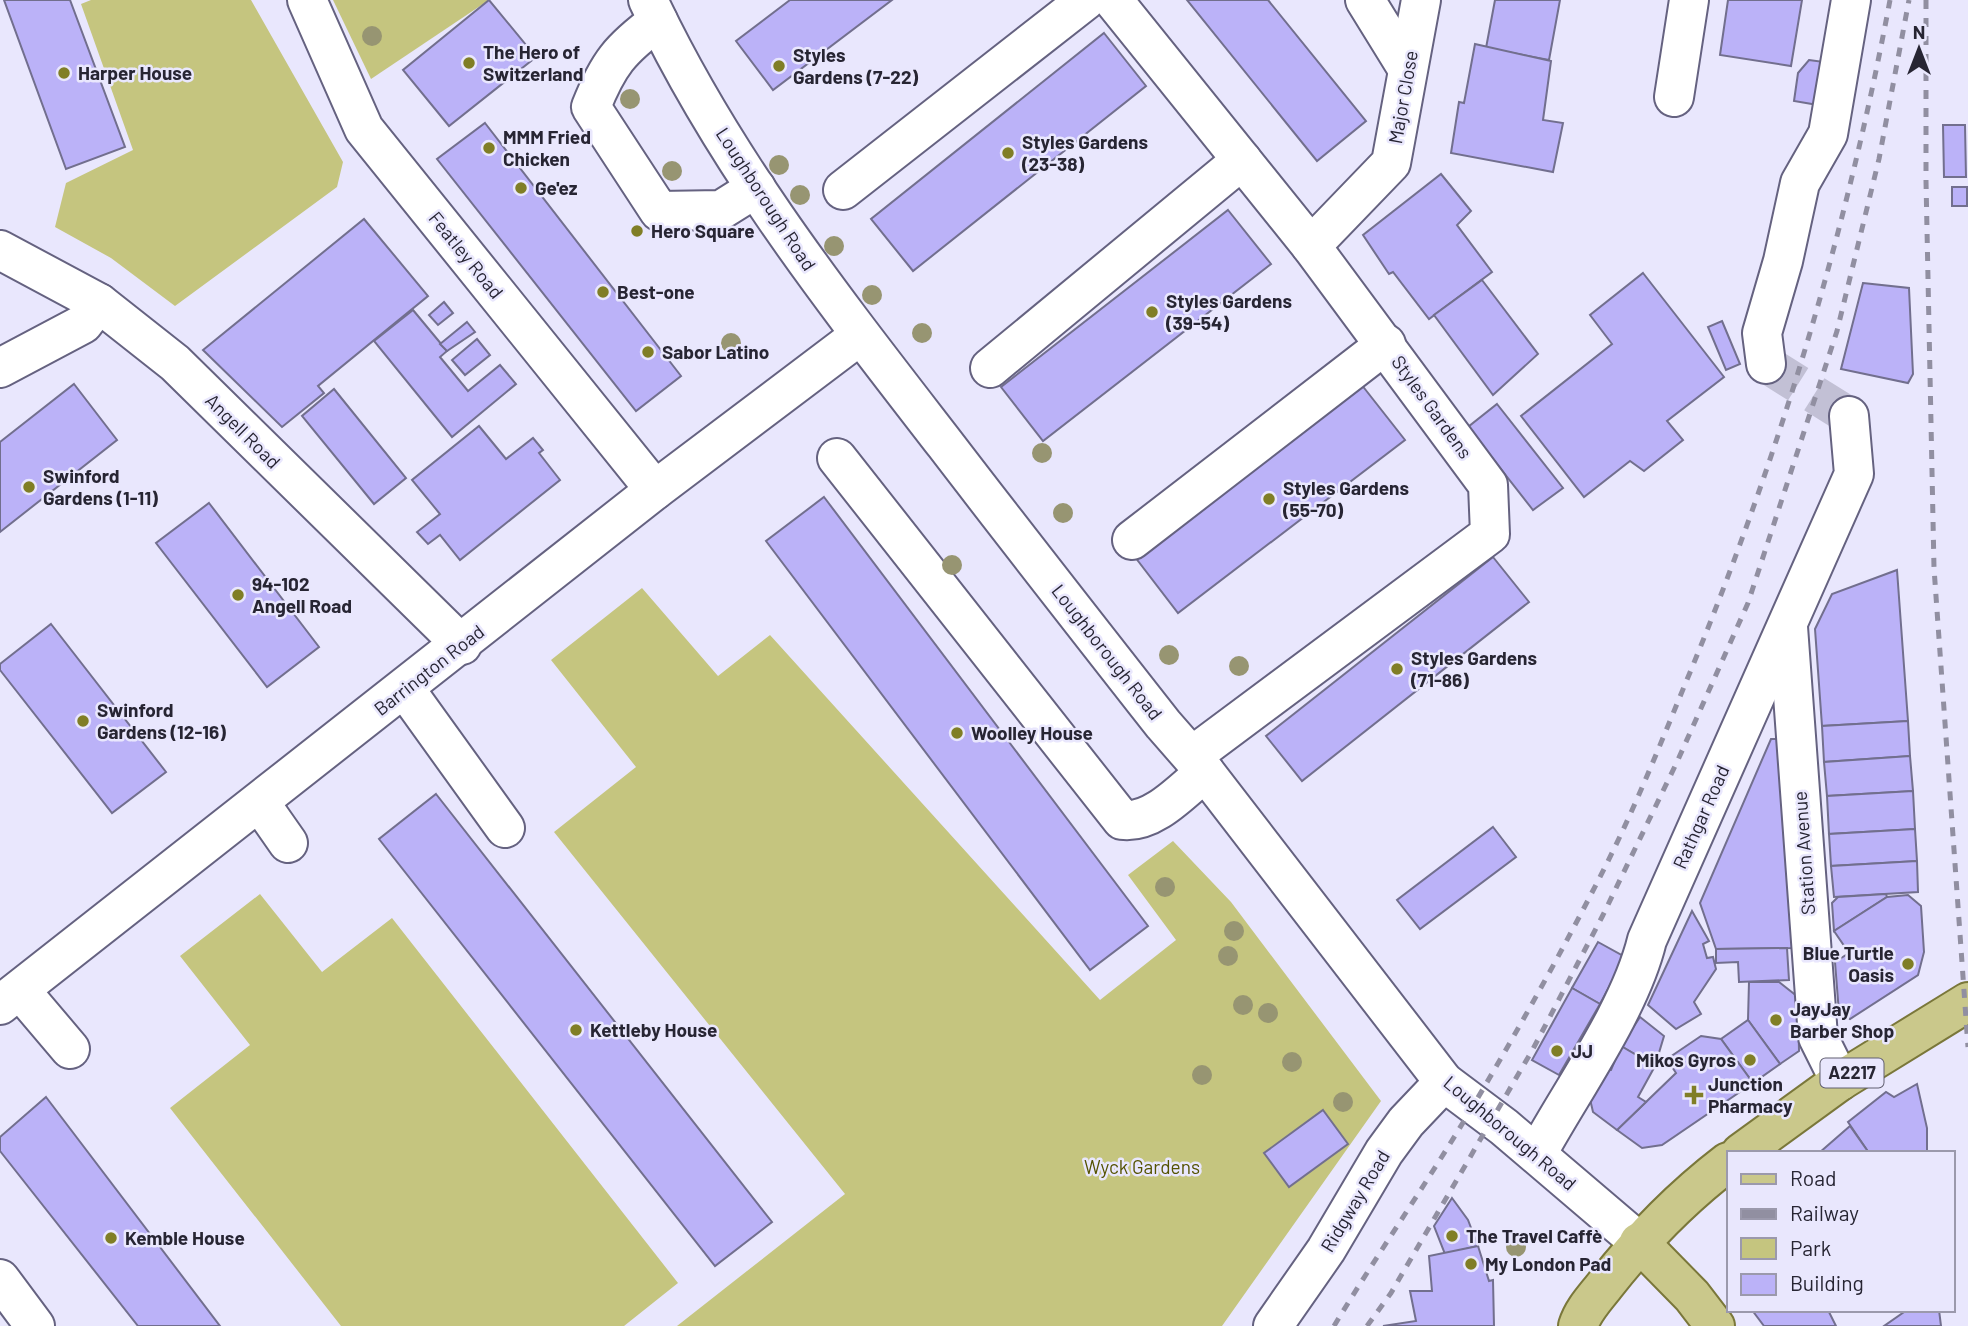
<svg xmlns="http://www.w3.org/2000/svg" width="1968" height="1326" viewBox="0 0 1968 1326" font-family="Barlow,sans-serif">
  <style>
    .green { fill: #c5c57f }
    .building { fill: #bbb2f8; stroke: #726f8e; stroke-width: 2 }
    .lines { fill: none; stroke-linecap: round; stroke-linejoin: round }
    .minor-tunnel { stroke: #c2c0d5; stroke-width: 38; stroke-dasharray: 38 19; stroke-linecap: butt }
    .minor-casing { stroke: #656280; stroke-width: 42 }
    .major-casing { stroke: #7a773a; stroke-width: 42 }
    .minor { stroke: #fff; stroke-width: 38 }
    .major { stroke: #cac88b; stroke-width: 38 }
    .rail { stroke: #918fa1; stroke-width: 5; stroke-dasharray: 9 9; stroke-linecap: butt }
    .tree { fill: #979572 }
    .poi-dot { fill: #807e26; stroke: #e9e7fd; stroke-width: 2.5 }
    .labels { text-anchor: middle; stroke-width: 5; stroke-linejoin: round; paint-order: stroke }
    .shield { fill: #e9e7fd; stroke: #615f70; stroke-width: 2 }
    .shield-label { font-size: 18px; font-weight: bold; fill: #272533 }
    .poi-label { font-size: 19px; font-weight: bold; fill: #272533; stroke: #e9e7fd; text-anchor: start }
    .street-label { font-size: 19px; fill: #272533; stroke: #e9e7fd }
    .park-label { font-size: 19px; fill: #545200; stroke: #e9e7fd }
  </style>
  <rect width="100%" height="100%" fill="#e9e7fd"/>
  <g class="green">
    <path d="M91,0H251L343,162L337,187L175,306L111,258L55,227L66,183L133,150L81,4Z"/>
    <path d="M333,0H489L371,79Z"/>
    <path d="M642,588L718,676L770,635L1100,1000L1176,940L1128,875L1173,841L1231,902L1381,1101L1222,1326H677L845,1194L554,832L636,767L551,660Z"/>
    <path d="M260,894L322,972L392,918L678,1283L624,1326H341L170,1108L250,1045L180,956Z"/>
  </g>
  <g class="building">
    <path d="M4,0H70L125,147L66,169Z"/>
    <path d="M489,0L536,57L449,126L403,70Z"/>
    <path d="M790,0H892L773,90L736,41Z"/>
    <path d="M1187,0H1268L1366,121L1317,161Z"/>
    <path d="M1495,0H1560L1549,60L1486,48Z"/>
    <path d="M1728,0H1802L1791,66L1720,55Z"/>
    <path d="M1104,33L1146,86L913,271L871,219Z"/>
    <path d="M1475,44L1551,61L1543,120L1563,123L1553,172L1451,153L1459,102L1464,103Z"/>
    <path d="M1809,60L1824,62L1818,105L1794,101L1798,73Z"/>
    <path d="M485,123L681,376L636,411L437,159Z"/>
    <path d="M1943,125H1965L1966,177H1944Z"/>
    <path d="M1441,174L1471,211L1457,225L1492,272L1429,319L1393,272L1389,274L1363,235Z"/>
    <rect x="1952" y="187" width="15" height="19"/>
    <path d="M1228,210L1271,264L1043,441L1001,387Z"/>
    <path d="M364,219L428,296L318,386L324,393L282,427L203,350Z"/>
    <path d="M1643,273L1724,377L1667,421L1683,440L1644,471L1630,461L1584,497L1521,416L1612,344L1590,315Z"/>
    <path d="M1482,280L1538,354L1493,395L1434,315Z"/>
    <path d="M1863,283L1909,288L1913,374L1908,383L1841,369Z"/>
    <path d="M444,302L453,313L438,325L429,315Z"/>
    <path d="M413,310L447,351L440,357L468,391L500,365L516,384L452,437L374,341Z"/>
    <path d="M1722,321L1740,364L1726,370L1708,327Z"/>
    <path d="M467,322L475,332L447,351L440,344Z"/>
    <path d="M477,339L490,355L465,375L452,360Z"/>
    <path d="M74,384L117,440L0,532V442Z"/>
    <path d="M1361,384L1405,440L1178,613L1135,557Z"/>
    <path d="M334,389L406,478L374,504L302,416Z"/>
    <path d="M1497,404L1563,488L1533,510L1468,427Z"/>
    <path d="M479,426L506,459L533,438L543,450L539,453L560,480L460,560L440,535L428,544L417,532L440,514L412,480Z"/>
    <path d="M824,497L1148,926L1090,970L766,541Z"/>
    <path d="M209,503L319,647L267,687L156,543Z"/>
    <path d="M1493,557L1529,602L1302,781L1266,736Z"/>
    <path d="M1897,570L1908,721L1822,726L1815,629L1832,594Z"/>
    <path d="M51,624L166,772L112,813L0,670V664Z"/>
    <path d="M1908,721L1910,756L1824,762L1822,726Z"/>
    <path d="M1771,739H1777L1794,948L1716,949L1700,903Z"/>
    <path d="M1910,756L1913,791L1827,796L1824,762Z"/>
    <path d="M1913,791L1915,829L1829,834L1827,796Z"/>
    <path d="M436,794L772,1222L715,1266L379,839Z"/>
    <path d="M1493,827L1516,857L1420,929L1397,900Z"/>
    <path d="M1915,829L1917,861L1831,866L1829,834Z"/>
    <path d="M1917,861L1918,892L1834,897L1831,866Z"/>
    <path d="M1886,894L1887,897L1834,931L1832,903L1838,897Z"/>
    <path d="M1908,895L1921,906L1924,952L1918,975L1850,1019L1839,1013L1835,962L1849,953L1834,931L1887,897Z"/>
    <path d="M1692,911L1709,941L1703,944L1707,958L1713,957L1716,969L1694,1002L1701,1014L1676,1029L1648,1005Z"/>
    <path d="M1598,942L1625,957L1600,1004L1572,988Z"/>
    <path d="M1787,948L1789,980L1739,982L1738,962L1716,963V949Z"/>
    <path d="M1749,982H1779L1798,997L1799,1051L1780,1064L1748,1020Z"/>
    <path d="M1572,988L1600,1004L1559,1075L1532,1060Z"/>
    <path d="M1640,1017L1664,1036L1655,1066L1621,1046Z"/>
    <path d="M1748,1020L1780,1064L1753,1083L1721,1039Z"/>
    <path d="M1701,1036L1721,1039L1753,1083L1662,1145L1642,1148L1617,1130L1676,1073L1667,1059Z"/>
    <path d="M1621,1046L1655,1066L1638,1097L1646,1102L1617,1130L1593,1112L1590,1099L1607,1070H1611Z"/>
    <path d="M1917,1084L1927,1128V1153H1869L1848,1122L1886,1092L1894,1097Z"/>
    <path d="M46,1097L220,1326H138L0,1151V1137Z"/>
    <path d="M1323,1110L1348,1144L1289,1187L1264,1153Z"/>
    <path d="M1850,1126L1869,1153H1819Z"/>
    <path d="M1452,1198L1468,1220L1478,1246L1445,1254L1434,1226Z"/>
    <path d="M1478,1246L1489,1281L1493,1280L1494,1326H1383L1416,1321L1410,1291H1432L1429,1256Z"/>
    <path d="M1752,1310H1828L1836,1326H1764Z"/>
    <path d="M1907,1310H1939L1941,1326H1884Z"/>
  </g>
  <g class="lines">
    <path class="minor-tunnel" d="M1766,364L1849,416"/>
    <defs>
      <g id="minor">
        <path d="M307,0L364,129L655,490"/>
        <path d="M648,0C724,162 836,303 945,444C1017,538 1090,631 1163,724L1205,772L1444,1082L1504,1127L1639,1242"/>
        <path d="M1113,0L1311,246L1488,485L1490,534L1192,756"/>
        <path d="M1365,0L1407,68"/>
        <path d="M658,21C620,49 608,64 591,107L659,211L721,210L756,188"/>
        <path d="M1674,97L1689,0"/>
        <path d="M843,190L1086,0"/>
        <path d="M1311,246L1391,163L1421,0"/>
        <path d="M0,250L99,303L175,363L462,645"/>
        <path d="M1766,364L1762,333L1783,261L1800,183L1828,134L1851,0"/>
        <path d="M0,368L83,324L99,303"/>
        <path d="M990,368L1242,160"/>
        <path d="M837,458L1122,820C1153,824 1183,790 1205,772"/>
        <path d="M1132,540L1386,344"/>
        <path d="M1788,627L1818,1037L1840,1081"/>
        <path d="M405,689L505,828"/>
        <path d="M260,803L288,843"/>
        <path d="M20,990L70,1049"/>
        <path d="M0,1005L655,490L859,336"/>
        <path d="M1537,1154C1572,1090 1630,1010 1647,940L1854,474L1849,416"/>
        <path d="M0,1279L35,1326"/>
        <path d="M1273,1326L1326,1250L1384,1152L1406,1122L1444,1082"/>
      </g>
      <g id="major">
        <path d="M1741,1153L1840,1081L1968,1002"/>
        <path d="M1639,1242L1692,1296L1715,1326"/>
        <path d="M1578,1326C1583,1310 1595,1298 1605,1285C1641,1239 1681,1198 1728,1162"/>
      </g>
    </defs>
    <use href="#minor" class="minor-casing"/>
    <use href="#major" class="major-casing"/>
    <use href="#minor" class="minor"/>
    <use href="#major" class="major"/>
    <g class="rail">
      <path d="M1926,0V181L1934,568L1968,1047"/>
      <path d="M1334,1326C1378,1253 1427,1183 1470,1111C1517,1032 1563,950 1604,869C1635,808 1660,745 1686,682C1778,461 1846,235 1890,0"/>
      <path d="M1367,1326L1391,1293L1533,1049L1603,915L1677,762L1748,603L1837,331L1879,159L1909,0"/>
    </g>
  </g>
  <g class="tree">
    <circle cx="372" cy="36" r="10"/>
    <circle cx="630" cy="99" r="10"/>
    <circle cx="779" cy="165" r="10"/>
    <circle cx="672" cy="171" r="10"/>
    <circle cx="800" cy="195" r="10"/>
    <circle cx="834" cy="246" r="10"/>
    <circle cx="872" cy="295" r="10"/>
    <circle cx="922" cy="333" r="10"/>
    <circle cx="731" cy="343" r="10"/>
    <circle cx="1042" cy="453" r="10"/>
    <circle cx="1063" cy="513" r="10"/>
    <circle cx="952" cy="565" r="10"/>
    <circle cx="1169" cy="655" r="10"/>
    <circle cx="1239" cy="666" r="10"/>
    <circle cx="1165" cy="887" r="10"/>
    <circle cx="1234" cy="931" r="10"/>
    <circle cx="1228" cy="956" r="10"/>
    <circle cx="1243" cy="1005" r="10"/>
    <circle cx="1268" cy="1013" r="10"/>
    <circle cx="1292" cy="1062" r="10"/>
    <circle cx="1202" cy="1075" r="10"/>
    <circle cx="1343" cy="1102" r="10"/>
    <circle cx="1516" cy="1247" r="10"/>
  </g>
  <g class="poi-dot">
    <circle cx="469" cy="63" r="7"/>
    <circle cx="779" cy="66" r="7"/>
    <circle cx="64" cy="73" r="7"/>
    <circle cx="489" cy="148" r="7"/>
    <circle cx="1008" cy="153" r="7"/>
    <circle cx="521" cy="188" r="7"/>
    <circle cx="637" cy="231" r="7"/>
    <circle cx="603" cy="292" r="7"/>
    <circle cx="1152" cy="312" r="7"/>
    <circle cx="648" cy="352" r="7"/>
    <circle cx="29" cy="487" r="7"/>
    <circle cx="1269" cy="499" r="7"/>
    <circle cx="238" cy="595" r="7"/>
    <circle cx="1397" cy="669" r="7"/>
    <circle cx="83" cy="721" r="7"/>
    <circle cx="957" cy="733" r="7"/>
    <circle cx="1908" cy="964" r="7"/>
    <circle cx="1776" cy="1020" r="7"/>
    <circle cx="576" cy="1030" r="7"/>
    <circle cx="1557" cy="1051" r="7"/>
    <circle cx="1750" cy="1060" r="7"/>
    <path d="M1690.5 1084.5h7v7h7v7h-7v7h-7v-7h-7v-7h7z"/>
    <circle cx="1452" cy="1236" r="7"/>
    <circle cx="111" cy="1238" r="7"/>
    <circle cx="1471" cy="1264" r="7"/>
  </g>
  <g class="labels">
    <rect class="shield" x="1820.5" y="1058.5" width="63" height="29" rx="5"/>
    <g class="shield-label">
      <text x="1852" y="1079">A2217</text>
    </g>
    <g class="poi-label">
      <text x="483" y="59">The Hero of<tspan x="483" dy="22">Switzerland</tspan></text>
      <text x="793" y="62">Styles<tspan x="793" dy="22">Gardens (7-22)</tspan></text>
      <text x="78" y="80">Harper House</text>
      <text x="503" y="144">MMM Fried<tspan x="503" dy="22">Chicken</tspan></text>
      <text x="1022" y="149">Styles Gardens<tspan x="1022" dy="22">(23-38)</tspan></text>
      <text x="535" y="195">Ge'ez</text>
      <text x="651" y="238">Hero Square</text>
      <text x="617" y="299">Best-one</text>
      <text x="1166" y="308">Styles Gardens<tspan x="1166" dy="22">(39-54)</tspan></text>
      <text x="662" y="359">Sabor Latino</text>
      <text x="43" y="483">Swinford<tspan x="43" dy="22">Gardens (1-11)</tspan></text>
      <text x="1283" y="495">Styles Gardens<tspan x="1283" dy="22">(55-70)</tspan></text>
      <text x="252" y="591">94-102<tspan x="252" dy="22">Angell Road</tspan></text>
      <text x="1411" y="665">Styles Gardens<tspan x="1411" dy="22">(71-86)</tspan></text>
      <text x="97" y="717">Swinford<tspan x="97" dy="22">Gardens (12-16)</tspan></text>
      <text x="971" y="740">Woolley House</text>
      <text x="1894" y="960" text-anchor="end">Blue Turtle<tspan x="1894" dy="22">Oasis</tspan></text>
      <text x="1790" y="1016">JayJay<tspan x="1790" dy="22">Barber Shop</tspan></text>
      <text x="590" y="1037">Kettleby House</text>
      <text x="1571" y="1058">JJ</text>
      <text x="1736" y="1067" text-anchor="end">Mikos Gyros</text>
      <text x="1708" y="1091">Junction<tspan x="1708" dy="22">Pharmacy</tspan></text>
      <text x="1466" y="1243">The Travel Caffè</text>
      <text x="125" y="1245">Kemble House</text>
      <text x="1485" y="1271">My London Pad</text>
    </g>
    <g class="street-label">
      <text transform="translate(1403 97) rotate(-80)" y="7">Major Close</text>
      <text transform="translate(766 199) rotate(57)" y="7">Loughborough Road</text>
      <text transform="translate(466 255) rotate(51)" y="7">Featley Road</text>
      <text transform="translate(1432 407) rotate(54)" y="7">Styles Gardens</text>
      <text transform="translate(243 431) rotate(45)" y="7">Angell Road</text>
      <text transform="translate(1107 652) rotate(52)" y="7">Loughborough Road</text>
      <text transform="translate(429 670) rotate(-38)" y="7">Barrington Road</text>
      <text transform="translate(1701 817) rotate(-66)" y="7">Rathgar Road</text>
      <text transform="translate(1804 853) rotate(-94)" y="7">Station Avenue</text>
      <text transform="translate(1510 1133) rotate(40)" y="7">Loughborough Road</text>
      <text transform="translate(1355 1201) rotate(-59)" y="7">Ridgway Road</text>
    </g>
    <g class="park-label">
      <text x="1142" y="1174">Wyck Gardens</text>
    </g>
  </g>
  <rect x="1727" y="1151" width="228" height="161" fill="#e9e7fd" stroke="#9b99ac" stroke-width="2"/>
  <rect x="1741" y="1174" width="35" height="10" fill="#cac88b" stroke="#9b99ac" stroke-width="2"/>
  <text x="1790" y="1186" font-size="21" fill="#272533">Road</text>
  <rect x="1741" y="1209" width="35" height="10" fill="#918fa1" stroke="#9b99ac" stroke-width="2"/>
  <text x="1790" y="1221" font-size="21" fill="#272533">Railway</text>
  <rect x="1741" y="1238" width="35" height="21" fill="#c5c57f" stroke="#9b99ac" stroke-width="2"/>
  <text x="1790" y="1256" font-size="21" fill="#272533">Park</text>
  <rect x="1741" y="1274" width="35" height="21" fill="#bbb2f8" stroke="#9b99ac" stroke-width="2"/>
  <text x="1790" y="1291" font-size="21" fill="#272533">Building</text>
  <g transform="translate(1919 49)" stroke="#e9e7fd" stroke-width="5" paint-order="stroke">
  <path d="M0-5L12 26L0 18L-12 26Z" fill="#272533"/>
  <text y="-10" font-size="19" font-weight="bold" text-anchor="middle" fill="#272533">N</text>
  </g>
</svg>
